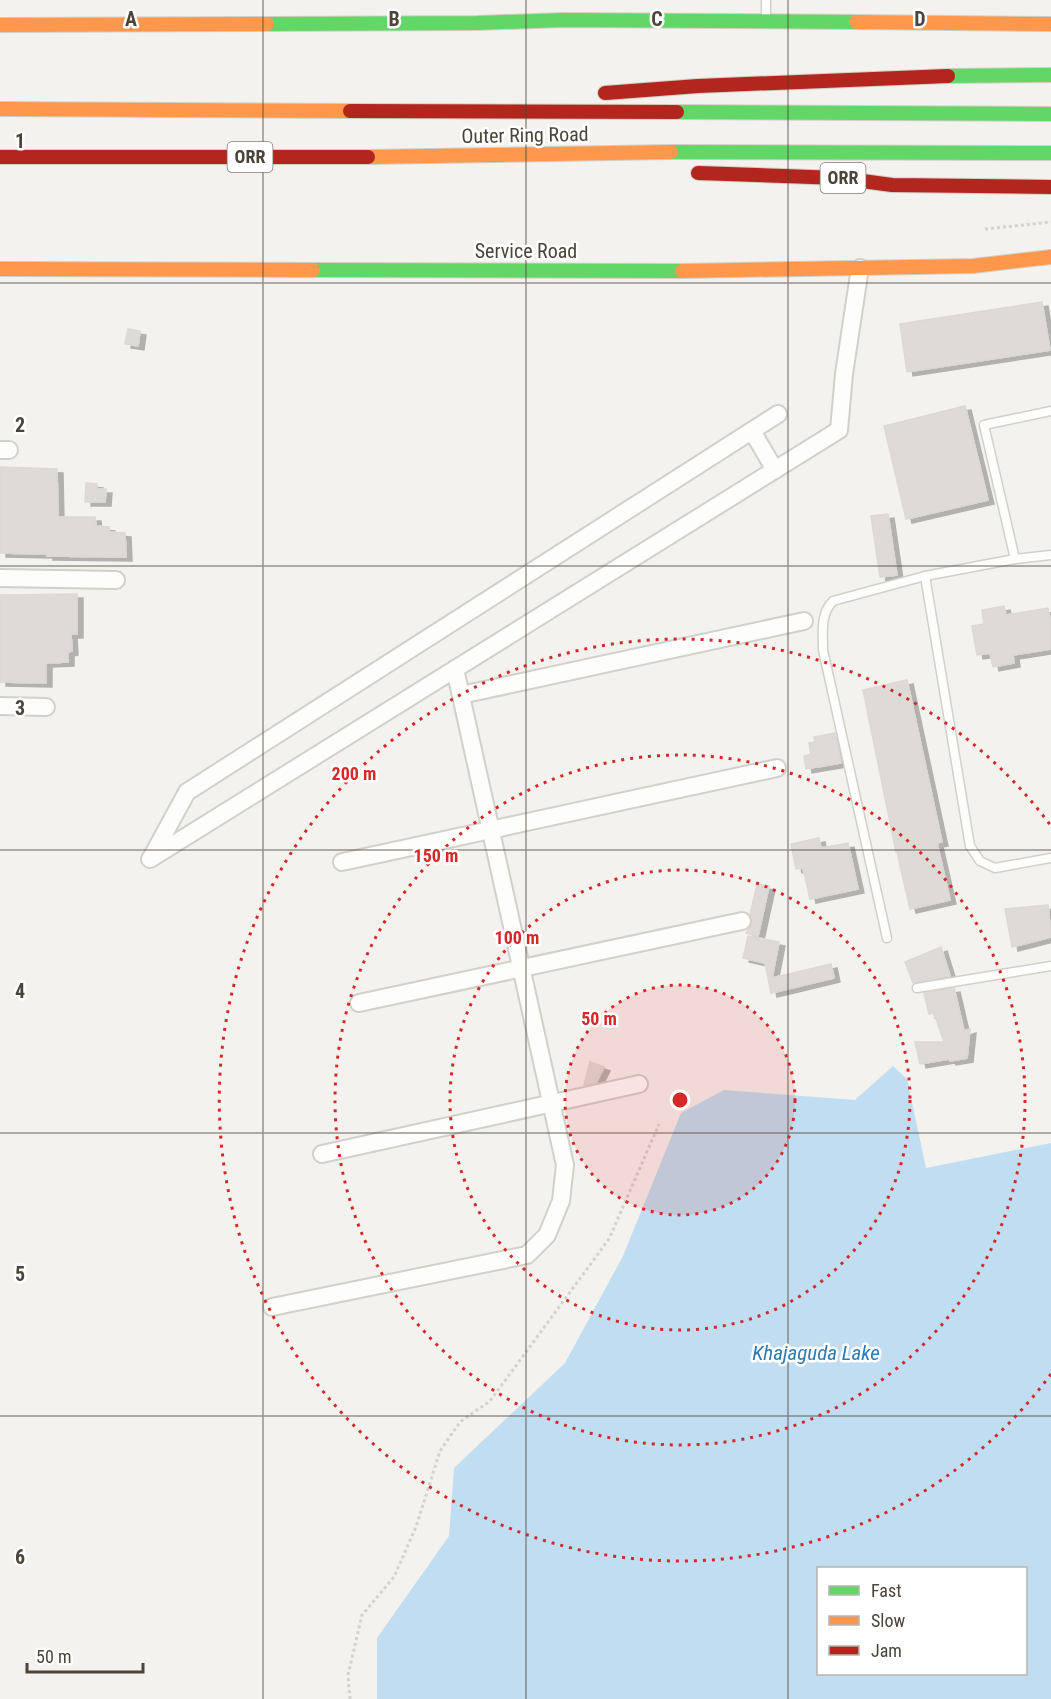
<svg xmlns="http://www.w3.org/2000/svg" width="1051" height="1699" viewBox="0 0 1051 1699" font-family="'Roboto Condensed',sans-serif">
  <style>
    .water { fill: #c0ddf1; fill-rule: evenodd }
    .building { fill: #dedbd6; stroke: #dcd9d4; stroke-width: 1.5; filter: url(#shadow) }
    .lines { fill: none; stroke-linecap: round; stroke-linejoin: round }
    .lane-casing { stroke: #d2d0cb; stroke-width: 11 }
    .street-casing { stroke: #d2d0cb; stroke-width: 20 }
    .fast-casing { stroke: #d3cfc5; stroke-width: 16 }
    .slow-casing { stroke: #d3cfc5; stroke-width: 16 }
    .jam-casing { stroke: #d3cfc5; stroke-width: 16 }
    .path { stroke: #d3d2cc; stroke-width: 3; stroke-dasharray: 3 3; stroke-linecap: butt }
    .lane { stroke: #fdfdfc; stroke-width: 8 }
    .street { stroke: #fdfdfc; stroke-width: 16 }
    .fast { stroke: #63d668; stroke-width: 14 }
    .slow { stroke: #ff974d; stroke-width: 14 }
    .jam { stroke: #b3261e; stroke-width: 14 }
    .grid { fill: none; stroke: #4b4439; stroke-width: 1.5; stroke-opacity: 0.55 }
    .ring { fill: none; stroke: #d62828; stroke-width: 3; stroke-dasharray: 3 6 }
    .labels { text-anchor: middle; stroke-width: 5; stroke-linejoin: round; paint-order: stroke }
    .shield { fill: #fff; stroke: #817c74; stroke-width: 1.5 }
    .shield-label { font-size: 18px; font-weight: bold; fill: #4b4439 }
    .street-label { font-size: 20px; fill: #4b4439; stroke: #fff }
    .water-label { font-size: 21px; font-style: italic; fill: #2e7ab2; stroke: #fff }
    .grid-label { font-size: 20px; text-anchor: middle; font-weight: bold; fill: #4b4439; stroke: #fff; stroke-width: 5; stroke-linejoin: round; paint-order: stroke }
    .centre { fill: #d62828; stroke: #fff; stroke-width: 3 }
    .ring-label { font-size: 18px; text-anchor: middle; font-weight: bold; fill: #d62828; stroke: #fff; stroke-width: 5; stroke-linejoin: round; paint-order: stroke }
  </style>
  <defs>
    <filter id="shadow"><feDropShadow dx="6" dy="4" stdDeviation="0" flood-color="#0004"/></filter>
  </defs>
  <rect width="100%" height="100%" fill="#f4f2ee"/>
  <path class="water" d="M893,1066L907,1079L926,1168L1051,1143V1699H377V1638L449,1536L454,1468L565,1363L623,1256L681,1113L724,1090L855,1100ZM818,1568H1026V1674H818Z"/>
  <g class="building">
    <path d="M1042,302L1050,350L907,372L900,324Z"/>
    <path d="M128,329L140,331L138,346L125,344Z"/>
    <path d="M965,406L988,500L906,519L884,426Z"/>
    <path d="M0,467L57,469L58,517H95L96,526L109,527V532L125,533L126,557L47,556V554L0,553Z"/>
    <path d="M86,483L97,484V489H106L105,502H85Z"/>
    <path d="M888,514L897,575L880,577L871,516Z"/>
    <path d="M77,594V634H71L72,651L68,652V662L46,663V683L0,682V595Z"/>
    <path d="M1004,606L1006,615L1048,608L1051,625V649L1013,655L1014,663L993,667L990,653L977,655L972,626L984,624L982,610Z"/>
    <path d="M907,680L942,842L937,843L950,900L910,909L897,852H896L863,690Z"/>
    <path d="M835,733L841,763L806,769L804,756L811,754L809,743L815,742L814,737Z"/>
    <path d="M819,838L821,848L848,843L858,889L810,899L803,868L796,869L791,844Z"/>
    <path d="M757,884L769,886L758,936L746,933L752,924L750,915Z"/>
    <path d="M1048,905L1051,937L1012,947L1005,909Z"/>
    <path d="M748,936L779,942L772,978L831,964L834,978L771,993L765,963L743,958Z"/>
    <path d="M941,947L950,976L913,983L905,962Z"/>
    <path d="M954,988L964,1031L970,1029L967,1058L950,1061L949,1059L920,1064L915,1042H944L934,1013L929,1014L924,993Z"/>
    <path d="M590,1062L604,1067L596,1083L584,1085Z"/>
  </g>
  <g class="lines">
    <defs>
      <g id="lane">
        <path d="M766,21V0"/>
        <path d="M1051,555L1015,559L925,576L970,846L980,861L995,868L1051,858"/>
        <path d="M1015,559L984,425L1051,411"/>
        <path d="M887,938L823,650C823,632 820,614 833,601L925,576"/>
        <path d="M917,988L1051,966"/>
      </g>
      <g id="street">
        <path d="M752,431L775,470"/>
        <path d="M0,450H9"/>
        <path d="M0,578L116,580"/>
        <path d="M461,695L804,621"/>
        <path d="M0,706L46,707"/>
        <path d="M151,858L187,792L778,414"/>
        <path d="M150,859L839,430L844,374L860,268"/>
        <path d="M342,862L777,768"/>
        <path d="M359,1003L742,921"/>
        <path d="M322,1154L639,1084"/>
        <path d="M272,1307L527,1255L547,1235L561,1201L565,1165L455,669"/>
      </g>
      <g id="fast">
        <path d="M267,24L477,23L564,20L856,22"/>
        <path d="M948,76L1051,75"/>
        <path d="M677,112L1051,114"/>
        <path d="M671,152L1051,153"/>
        <path d="M313,270L682,271"/>
      </g>
      <g id="slow">
        <path d="M856,22L1051,24"/>
        <path d="M0,25L267,24"/>
        <path d="M0,109L350,111"/>
        <path d="M368,157L671,152"/>
        <path d="M0,269L313,270"/>
        <path d="M682,271L973,266L1051,257"/>
      </g>
      <g id="jam">
        <path d="M605,93L698,86L948,76"/>
        <path d="M350,111L677,112"/>
        <path d="M0,157H368"/>
        <path d="M698,173L840,178L892,185L1051,187"/>
      </g>
    </defs>
    <use href="#lane" class="lane-casing"/>
    <use href="#street" class="street-casing"/>
    <use href="#fast" class="fast-casing"/>
    <use href="#slow" class="slow-casing"/>
    <use href="#jam" class="jam-casing"/>
    <g class="path">
      <path d="M985,229L1051,222"/>
      <path d="M350,1699L348,1675L362,1615L394,1577L416,1527L440,1451L460,1422L490,1401L609,1239L659,1124"/>
    </g>
    <use href="#lane" class="lane"/>
    <use href="#street" class="street"/>
    <use href="#fast" class="fast"/>
    <use href="#slow" class="slow"/>
    <use href="#jam" class="jam"/>
  </g>
  <path class="grid" d="M263,0V1699M526,0V1699M788,0V1699M0,283H1051M0,566H1051M0,850H1051M0,1133H1051M0,1416H1051"/>
  <circle cx="680" cy="1100" r="115" fill="#d62828" fill-opacity=".12"/>
  <g class="ring">
    <circle cx="680" cy="1100" r="115"/>
    <circle cx="680" cy="1100" r="230"/>
    <circle cx="680" cy="1100" r="345"/>
    <path d="M1051 1374A461 461 0 1 1 1051 826"/>
  </g>
  <g class="labels">
    <g class="shield">
      <rect x="227.5" y="142" width="45" height="30" rx="4.5"/>
      <rect x="820.5" y="163" width="45" height="30" rx="4.5"/>
    </g>
    <g class="shield-label">
      <text x="250" y="163">ORR</text>
      <text x="843" y="184">ORR</text>
    </g>
    <g class="street-label">
      <text transform="translate(525 135) rotate(-1)" y="7">Outer Ring Road</text>
      <text x="526" y="258">Service Road</text>
    </g>
    <g class="water-label">
      <text x="816" y="1360">Khajaguda Lake</text>
    </g>
  </g>
  <g class="grid-label">
    <text x="131" y="26">A</text>
    <text x="394" y="26">B</text>
    <text x="657" y="26">C</text>
    <text x="920" y="26">D</text>
    <text x="20" y="148">1</text>
    <text x="20" y="432">2</text>
    <text x="20" y="715">3</text>
    <text x="20" y="998">4</text>
    <text x="20" y="1281">5</text>
    <text x="20" y="1564">6</text>
  </g>
  <circle cx="680" cy="1100" r="9" class="centre"/>
  <g class="ring-label">
    <text x="354" y="780">200 m</text>
    <text x="436" y="862">150 m</text>
    <text x="517" y="944">100 m</text>
    <text x="599" y="1025">50 m</text>
  </g>
  <rect x="817" y="1567" width="210" height="108" fill="#ffffff" stroke="#b7b4b0" stroke-width="1.5"/>
  <rect x="829" y="1586" width="30" height="9" fill="#63d668" stroke="#b7b4b0" stroke-width="1.5"/>
  <text x="871" y="1597" font-size="18" fill="#4b4439">Fast</text>
  <rect x="829" y="1616" width="30" height="9" fill="#ff974d" stroke="#b7b4b0" stroke-width="1.5"/>
  <text x="871" y="1627" font-size="18" fill="#4b4439">Slow</text>
  <rect x="829" y="1646" width="30" height="9" fill="#b3261e" stroke="#b7b4b0" stroke-width="1.5"/>
  <text x="871" y="1657" font-size="18" fill="#4b4439">Jam</text>
  <path d="M27 1663v9h116v-9" fill="none" stroke="#4b4439" stroke-width="3"/>
  <text x="36" y="1663" font-size="18" fill="#4b4439" stroke="#ffffff" stroke-width="4.5" paint-order="stroke">50 m</text>
</svg>
